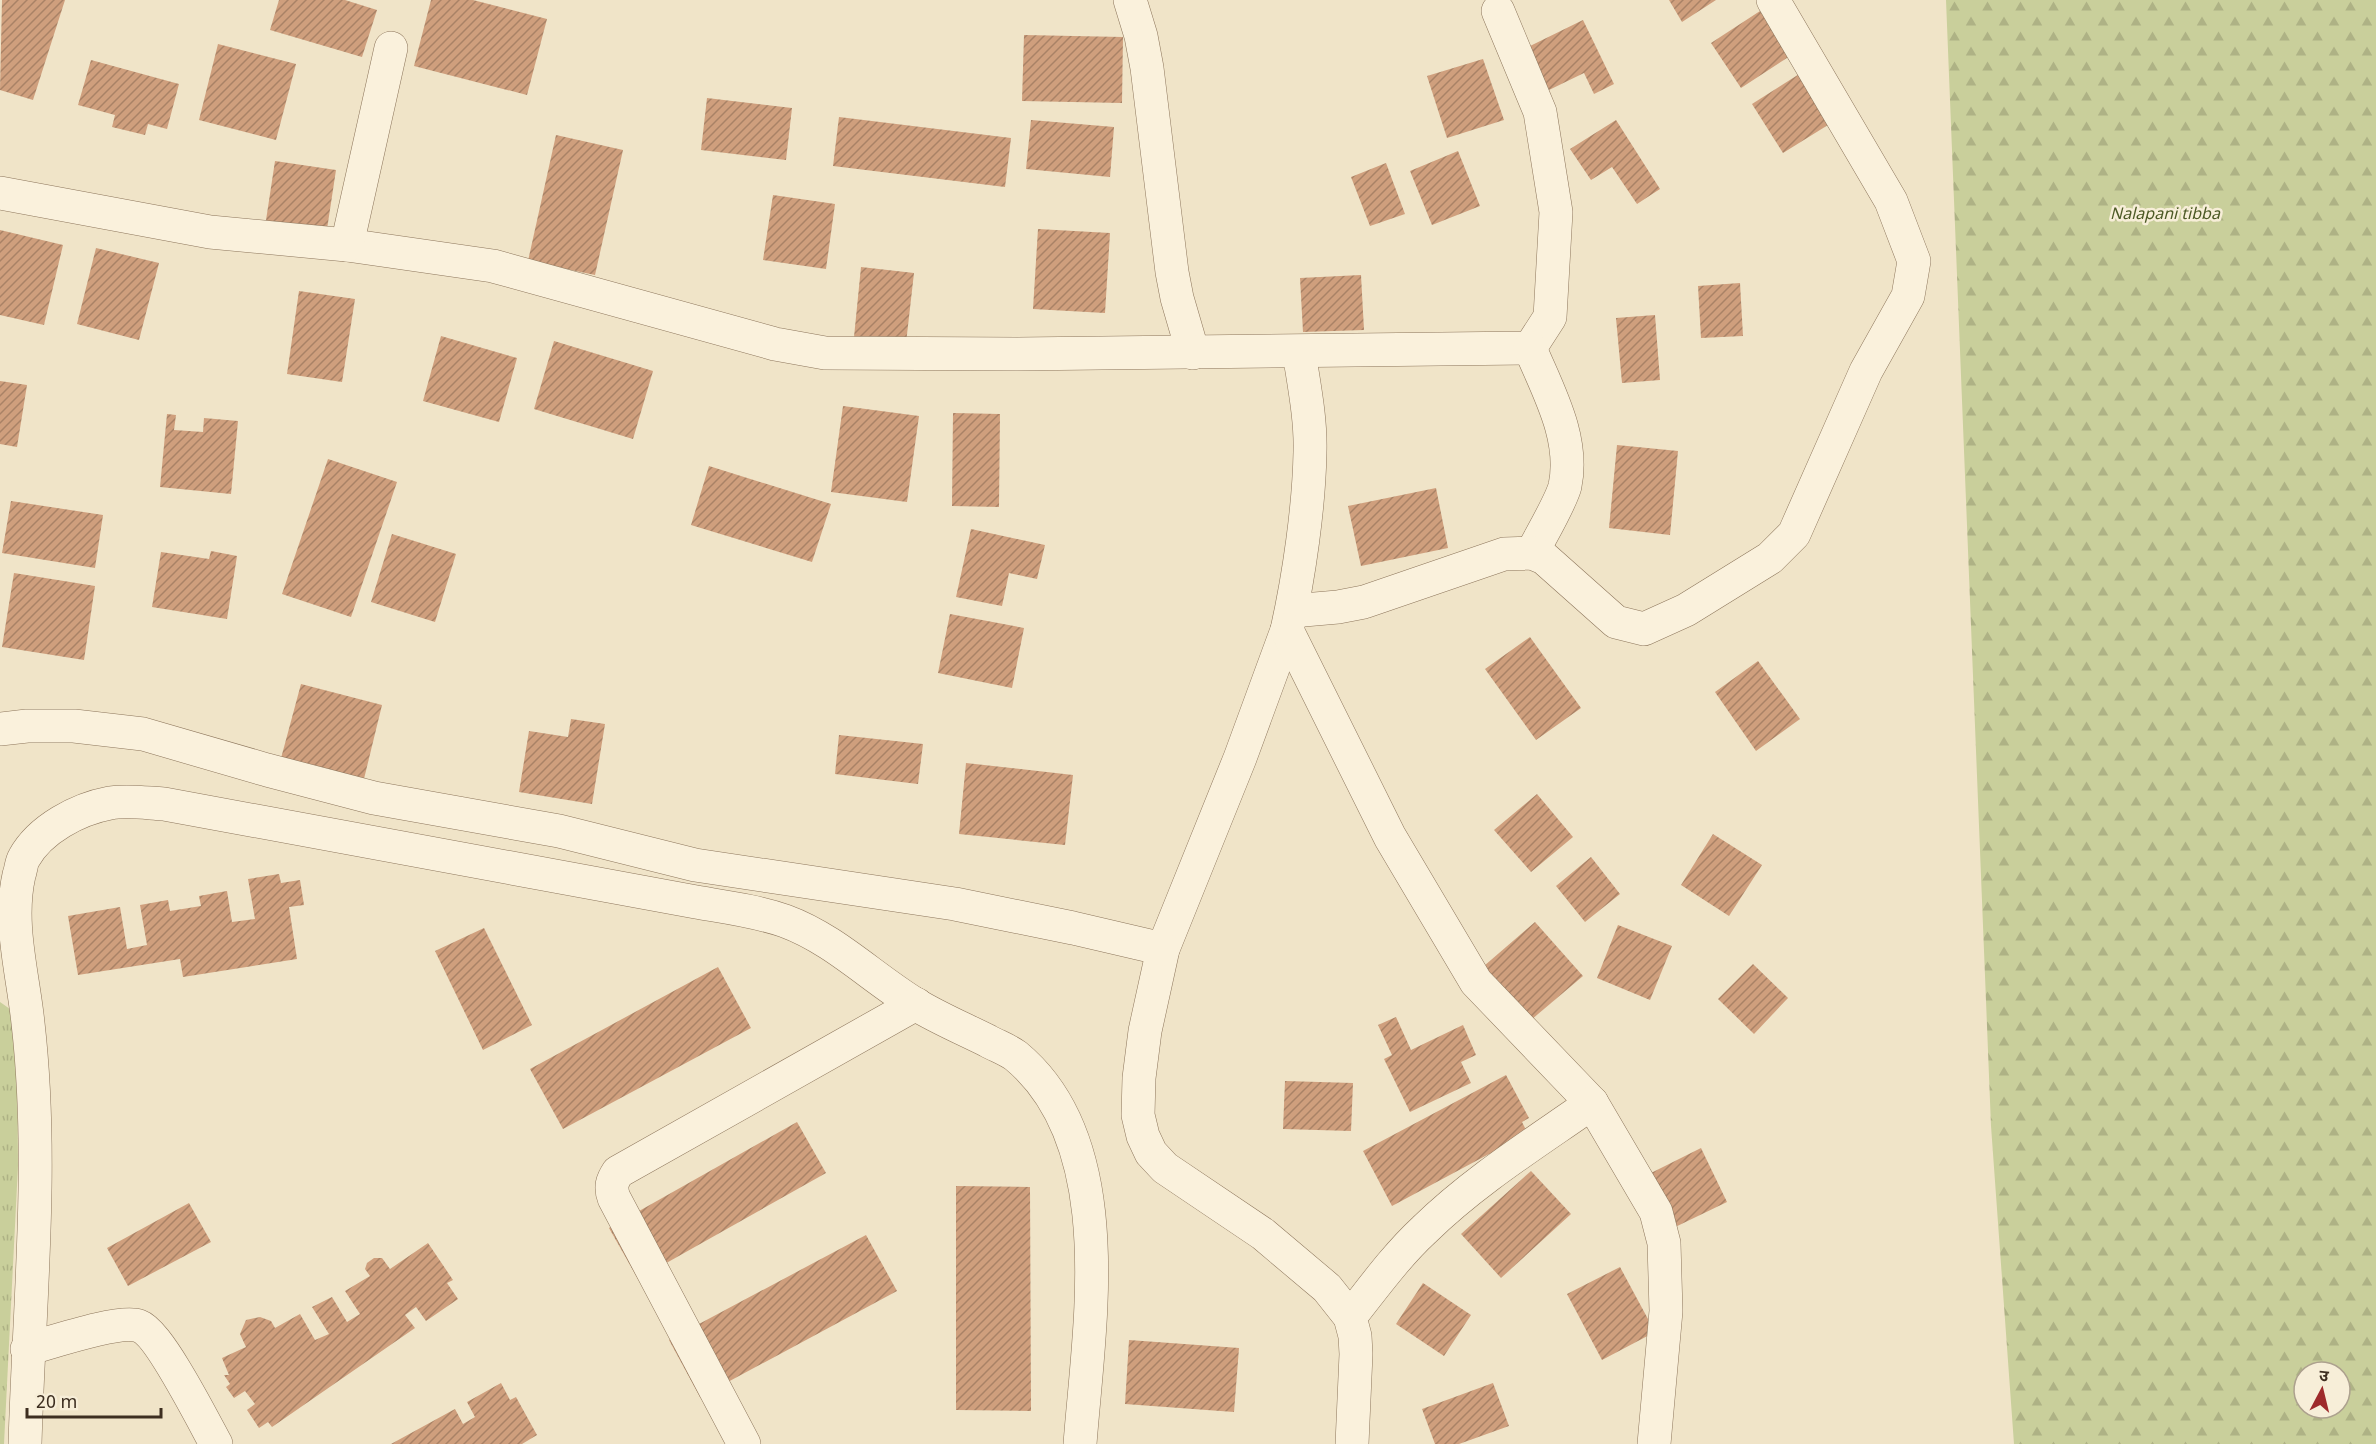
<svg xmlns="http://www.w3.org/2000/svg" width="2376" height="1444" viewBox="0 0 2376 1444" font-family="Georgia,'Noto Sans Devanagari',serif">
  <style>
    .forest { fill: url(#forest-firs); fill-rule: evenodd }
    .park { fill: url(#park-tufts) }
    .building { fill: url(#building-hatch) }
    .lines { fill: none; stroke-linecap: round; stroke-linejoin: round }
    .minor-casing { stroke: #8d765c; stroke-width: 34 }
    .minor { stroke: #faf1dc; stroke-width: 33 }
    .labels { text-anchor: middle; stroke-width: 5; stroke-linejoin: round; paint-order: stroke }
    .park-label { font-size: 16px; font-style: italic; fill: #4d5a26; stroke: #f7eed8 }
  </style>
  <defs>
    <pattern id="forest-firs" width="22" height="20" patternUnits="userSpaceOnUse" patternTransform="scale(1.5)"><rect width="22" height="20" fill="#c9cf9b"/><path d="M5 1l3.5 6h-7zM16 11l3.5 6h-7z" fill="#aeb285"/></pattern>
    <pattern id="park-tufts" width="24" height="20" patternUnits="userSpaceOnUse" patternTransform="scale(1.5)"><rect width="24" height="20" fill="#c9cf9b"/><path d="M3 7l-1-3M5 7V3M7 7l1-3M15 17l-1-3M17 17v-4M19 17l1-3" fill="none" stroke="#aeb285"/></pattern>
    <pattern id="building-hatch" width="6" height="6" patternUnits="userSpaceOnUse" patternTransform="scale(1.5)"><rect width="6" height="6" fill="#cf9f7d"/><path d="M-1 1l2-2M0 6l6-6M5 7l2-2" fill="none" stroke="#a98266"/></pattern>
  </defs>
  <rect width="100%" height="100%" fill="#f0e4c8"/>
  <path class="forest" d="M1946,0H2376V1444H2014L1991,1126ZM2304,1372H2340V1408H2304Z"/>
  <path class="park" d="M0,1002L10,1009L17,1033L18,1166L4,1444H0Z"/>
  <g class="building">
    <path d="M2,0H65L33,100L0,90Z"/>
    <path d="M279,0H345L377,10L362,57L270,30Z"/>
    <path d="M431,0H473L547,19L527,95L414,66Z"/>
    <path d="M1669,0H1716L1682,22Z"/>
    <path d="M1760,11L1790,56L1741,88L1711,43Z"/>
    <path d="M1583,20L1614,84L1594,94L1584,73L1549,90L1528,47Z"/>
    <path d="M1024,35L1123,37L1122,103L1022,101Z"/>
    <path d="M218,44L296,64L276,140L199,120Z"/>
    <path d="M1483,59L1504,120L1447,138L1427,76Z"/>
    <path d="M91,60L179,84L167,129L148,124L145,135L112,127L115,115L78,105Z"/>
    <path d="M1804,71L1836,120L1783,153L1752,104Z"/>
    <path d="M707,98L792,108L786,160L701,150Z"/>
    <path d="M839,117L1011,138L1005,187L833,166Z"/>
    <path d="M1031,120L1114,127L1110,177L1026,169Z"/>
    <path d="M1616,120L1660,189L1637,204L1612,167L1591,180L1570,149Z"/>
    <path d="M556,135L623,150L595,275L528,261Z"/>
    <path d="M1458,151L1480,206L1432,225L1410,171Z"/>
    <path d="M275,161L336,170L324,249L263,240Z"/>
    <path d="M1386,163L1405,214L1370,226L1351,177Z"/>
    <path d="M773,195L835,204L826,269L763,260Z"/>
    <path d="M1038,229L1110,233L1105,313L1033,309Z"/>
    <path d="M0,230L63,245L44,325L0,315Z"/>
    <path d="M96,248L159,263L139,340L77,324Z"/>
    <path d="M861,267L914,273L905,352L853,347Z"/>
    <path d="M1361,275L1364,330L1303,332L1300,278Z"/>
    <path d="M1740,283L1743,336L1701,338L1698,286Z"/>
    <path d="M299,291L355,299L342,382L287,374Z"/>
    <path d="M1655,315L1660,380L1622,383L1616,318Z"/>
    <path d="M441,336L517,358L499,422L423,401Z"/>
    <path d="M554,341L653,371L633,439L534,409Z"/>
    <path d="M0,381L27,385L17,447L0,444Z"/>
    <path d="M843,406L919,416L907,502L831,492Z"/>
    <path d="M953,413L1000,414L999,507L952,506Z"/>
    <path d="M167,414L176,415L174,430L203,432L204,418L238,421L231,494L160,487Z"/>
    <path d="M1617,445L1678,451L1670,535L1609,528Z"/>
    <path d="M328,459L397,482L351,617L282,594Z"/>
    <path d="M709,466L831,504L812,562L691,525Z"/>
    <path d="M1436,488L1448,548L1361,566L1348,506Z"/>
    <path d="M11,501L103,515L95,568L2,553Z"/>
    <path d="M971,529L1045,545L1037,579L1009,573L1002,606L956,597Z"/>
    <path d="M392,534L456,554L435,622L371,602Z"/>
    <path d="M211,551L237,556L227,619L152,607L161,552L209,559Z"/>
    <path d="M14,573L95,586L84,660L2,647Z"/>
    <path d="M950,614L1024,628L1012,688L938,673Z"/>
    <path d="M1530,637L1581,708L1536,740L1485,669Z"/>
    <path d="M1758,661L1800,719L1756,751L1715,692Z"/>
    <path d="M301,684L382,705L363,783L280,762Z"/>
    <path d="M571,719L605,724L592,804L519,792L529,731L568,737Z"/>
    <path d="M839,735L923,744L918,784L835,774Z"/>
    <path d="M966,763L1073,775L1065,845L959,834Z"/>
    <path d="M1537,794L1573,837L1531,872L1494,830Z"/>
    <path d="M1713,834L1762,865L1729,916L1681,885Z"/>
    <path d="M1591,857L1620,894L1585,922L1556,886Z"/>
    <path d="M279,874L281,883L300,880L304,905L289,907L297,959L183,977L180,959L78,975L68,916L120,907L127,949L147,945L140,905L168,900L170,911L201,906L199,896L227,891L232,922L255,919L248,879Z"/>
    <path d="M1535,922L1583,976L1531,1020L1484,966Z"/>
    <path d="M1618,925L1672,946L1650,1000L1597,978Z"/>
    <path d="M484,928L532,1025L483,1050L435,951Z"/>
    <path d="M1753,964L1788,998L1754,1034L1718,999Z"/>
    <path d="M718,967L751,1028L563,1129L530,1069Z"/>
    <path d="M1396,1017L1411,1050L1463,1025L1476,1055L1461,1062L1471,1083L1410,1112L1384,1059L1392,1055L1378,1025Z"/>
    <path d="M1506,1075L1529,1118L1522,1122L1530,1138L1492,1159L1489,1154L1392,1206L1363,1151Z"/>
    <path d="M1285,1081L1353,1083L1351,1131L1283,1129Z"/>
    <path d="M797,1122L826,1173L638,1279L609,1228Z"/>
    <path d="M1701,1148L1727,1202L1669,1230L1643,1177Z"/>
    <path d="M1531,1171L1571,1214L1501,1278L1461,1234Z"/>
    <path d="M956,1186L1030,1187L1031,1411L956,1410Z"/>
    <path d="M189,1203L211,1242L128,1286L107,1248Z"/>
    <path d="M866,1235L897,1291L700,1397L669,1340Z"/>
    <path d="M428,1243L453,1280L447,1283L458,1299L426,1321L416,1307L405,1315L415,1328L272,1427L268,1422L259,1428L247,1410L255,1404L245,1391L234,1398L226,1387L230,1384L224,1375H229L222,1358L246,1347L240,1334L246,1320L260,1317L271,1321L275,1328L300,1314L315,1340L329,1334L312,1307L332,1297L347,1322L360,1314L345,1291L370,1276L365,1269L367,1263L374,1258H382L390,1269Z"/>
    <path d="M1620,1267L1655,1332L1602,1360L1567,1294Z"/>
    <path d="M1423,1283L1471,1315L1444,1356L1396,1324Z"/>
    <path d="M1129,1340L1239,1348L1234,1412L1125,1404Z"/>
    <path d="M501,1383L510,1400L516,1397L537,1435L522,1444H391L455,1409L463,1424L475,1417L467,1402Z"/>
    <path d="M1493,1383L1509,1426L1459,1444H1435L1422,1409Z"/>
  </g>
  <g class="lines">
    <defs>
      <g id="minor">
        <path d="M1130,0L1141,36L1147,68L1172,272L1177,298L1193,353"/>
        <path d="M0,193L210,232L347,245L493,266L775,344L825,353L1017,354L1530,348L1550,317L1556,212L1540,112L1498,11"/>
        <path d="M347,245L391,48"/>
        <path d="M1530,348C1548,391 1575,438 1565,486C1561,502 1540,537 1532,553"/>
        <path d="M1299,352C1304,385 1311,419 1310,452C1309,507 1299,576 1287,630L1240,758L1163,949L1145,1031L1139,1078L1138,1115L1143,1136L1151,1153L1165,1168L1263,1234L1327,1288L1350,1317L1355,1336L1356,1354L1352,1444"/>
        <path d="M1292,611L1338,607L1364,602L1504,554L1532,553L1544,558L1616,622L1644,629L1686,610L1770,558L1794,534L1866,371L1908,296L1914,261L1891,201L1773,0"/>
        <path d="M1287,630L1390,837L1476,982L1592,1103L1656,1212L1664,1243L1666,1311L1654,1444"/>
        <path d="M0,729L27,726H74L143,734L267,770L374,798L559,831L695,865L955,904L1073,928L1163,949"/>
        <path d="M1350,1317C1373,1288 1396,1256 1424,1230C1474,1181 1535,1143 1592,1103"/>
        <path d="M27,1349C50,1343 119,1319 139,1326C159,1333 204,1422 216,1444"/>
        <path d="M25,1444C29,1304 44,1163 28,1023C23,974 8,924 19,875C21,870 21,863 24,858C40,829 78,809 110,803C127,800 146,803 164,804L696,902C725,907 757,911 785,921C834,939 871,977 915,1004C938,1018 964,1029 988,1041C997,1046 1008,1050 1016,1056C1121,1143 1089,1325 1080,1444"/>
        <path d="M744,1444L614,1198C610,1187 612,1181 618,1172L916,1004"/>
      </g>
    </defs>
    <use href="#minor" class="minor-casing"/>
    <use href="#minor" class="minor"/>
  </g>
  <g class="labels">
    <g class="park-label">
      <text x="2165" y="219">Nalapani tibba</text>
    </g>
  </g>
  <g transform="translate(2322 1390) rotate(7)"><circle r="28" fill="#f7eed8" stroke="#ada18e" stroke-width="1.5"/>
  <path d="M0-4.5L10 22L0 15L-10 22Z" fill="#9e2a2b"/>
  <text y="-9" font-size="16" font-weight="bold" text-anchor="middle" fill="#3d2e20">उ</text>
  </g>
  <path d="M27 1408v9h134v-9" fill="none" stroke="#3d2e20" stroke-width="3"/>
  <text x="36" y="1408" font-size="18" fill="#3d2e20" stroke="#f7eed8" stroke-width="4.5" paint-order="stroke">20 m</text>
</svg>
